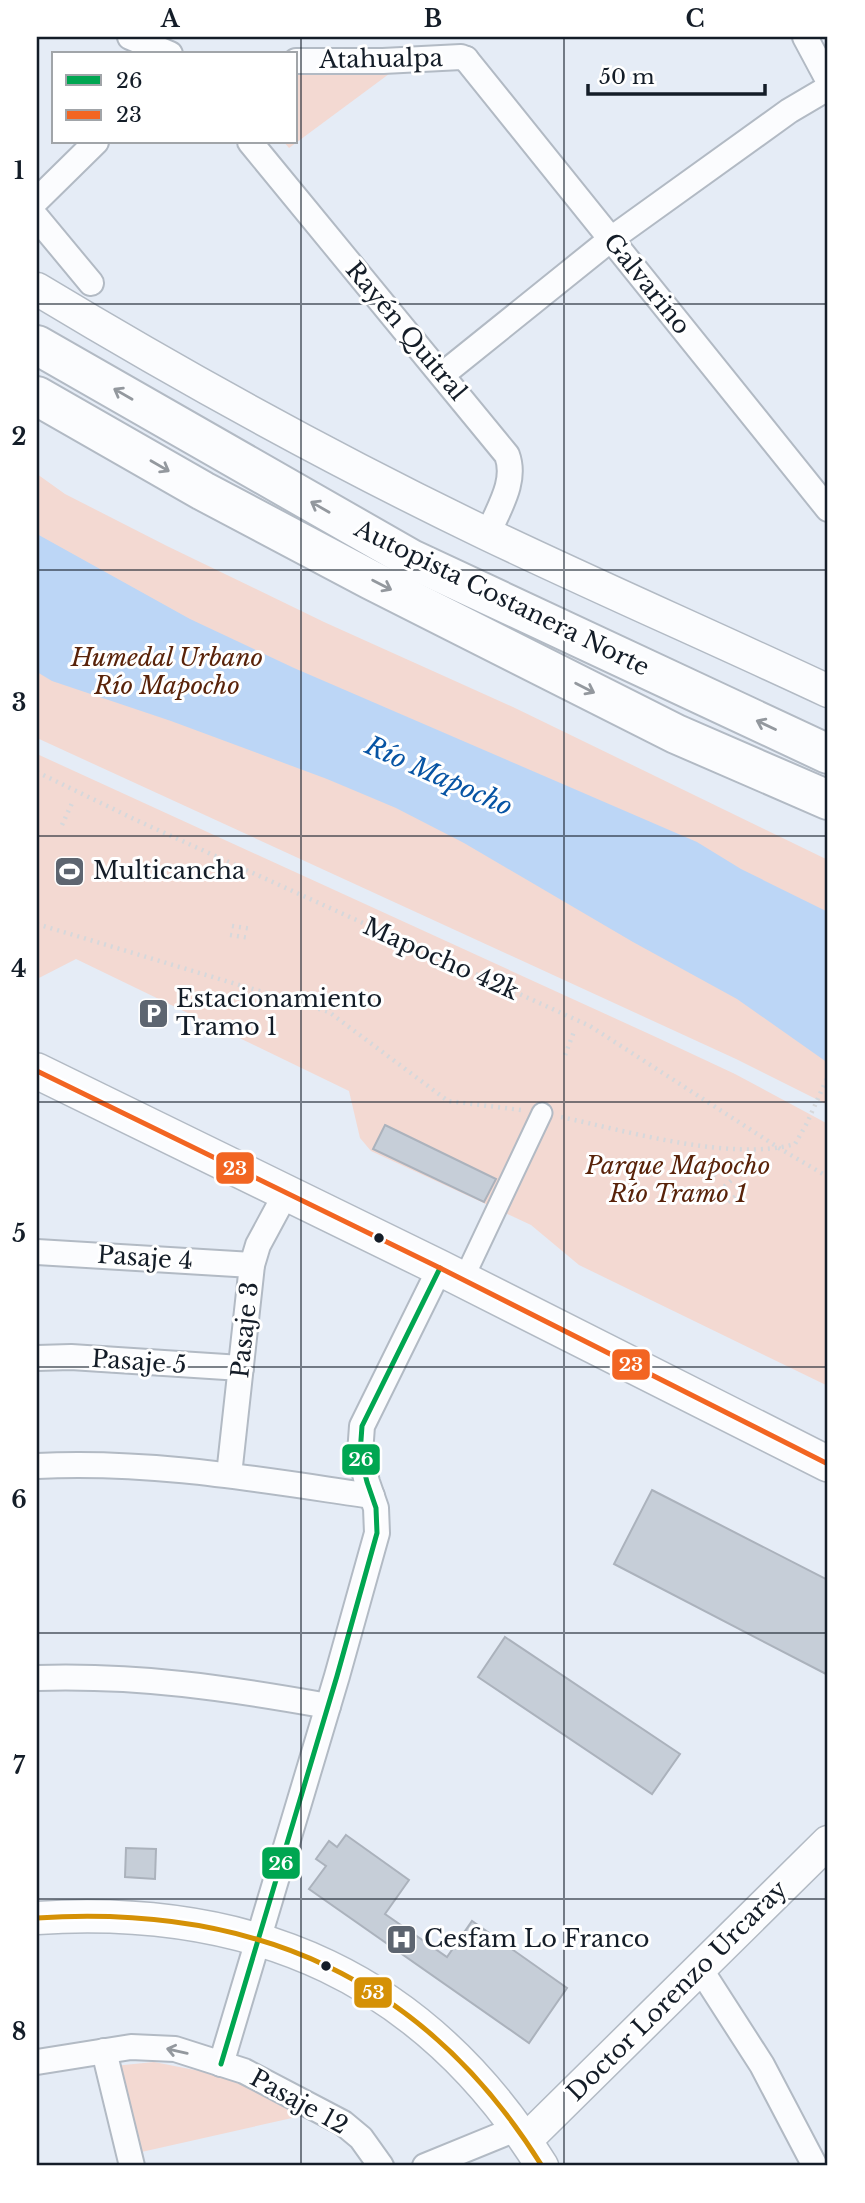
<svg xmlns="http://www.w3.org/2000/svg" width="865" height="2203" viewBox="0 0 865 2203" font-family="'Libre Baskerville',serif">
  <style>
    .green { fill: #f3d9d2 }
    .water { fill: #bcd6f6 }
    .building { fill: #c6ced8; stroke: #abb2bc; stroke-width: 2 }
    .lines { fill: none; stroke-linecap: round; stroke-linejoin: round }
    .pedestrian-casing { stroke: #b2bac4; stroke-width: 23 }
    .minor-casing { stroke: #b2bac4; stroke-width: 28 }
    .tertiary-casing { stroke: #b2bac4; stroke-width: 35 }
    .secondary-casing { stroke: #b2bac4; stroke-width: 38 }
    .motorway-casing { stroke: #b2bac4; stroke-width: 42 }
    .path { stroke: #d6d8db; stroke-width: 4.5; stroke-dasharray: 2 5; stroke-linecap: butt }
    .pedestrian { stroke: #fbfcfe; stroke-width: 19 }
    .minor { stroke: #fbfcfe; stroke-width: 24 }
    .tertiary { stroke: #fbfcfe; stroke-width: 32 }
    .secondary { stroke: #fbfcfe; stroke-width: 35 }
    .motorway { stroke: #fbfcfe; stroke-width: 38 }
    .bus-1-casing { stroke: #fff; stroke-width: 10 }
    .bus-2-casing { stroke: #fff; stroke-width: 10 }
    .bus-3-casing { stroke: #fff; stroke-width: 10 }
    .bus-1 { stroke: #00a651; stroke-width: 5 }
    .bus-2 { stroke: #f26522; stroke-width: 5 }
    .bus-3 { stroke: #d59106; stroke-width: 5 }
    .oneway { stroke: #93989e }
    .grid { fill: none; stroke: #141d28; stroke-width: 2; stroke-opacity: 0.55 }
    .bus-dot { fill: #141d28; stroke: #fff; stroke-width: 2.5 }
    .labels { text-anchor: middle; stroke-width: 6; stroke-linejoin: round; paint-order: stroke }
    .street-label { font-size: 24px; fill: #141d28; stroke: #fff }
    .park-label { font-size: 24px; font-style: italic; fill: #59230a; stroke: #fff }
    .poi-label { font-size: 24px; fill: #141d28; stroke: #fff; text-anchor: start }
    .water-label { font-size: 26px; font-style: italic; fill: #0754a4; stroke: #fff }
    .line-badge { stroke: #fff; stroke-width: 2.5 }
    .badge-label { font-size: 19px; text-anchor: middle; font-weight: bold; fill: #fff }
    .neatline { fill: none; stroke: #141d28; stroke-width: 2.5 }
    .grid-label { font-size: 23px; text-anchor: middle; font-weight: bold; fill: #141d28 }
  </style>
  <rect width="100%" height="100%" fill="#e5ecf6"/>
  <g class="green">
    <path d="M296,68L393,71L289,148L284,142H296Z"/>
    <path d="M37,474L65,494L167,546L324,622L515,708L828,860V1105L736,1059L37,738Z"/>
    <path d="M37,754L658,1038L735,1074L828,1124V1386L579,1265L531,1225L371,1151L360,1138L349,1091L76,959L37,979Z"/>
    <path d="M154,2062L205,2072L255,2089L301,2116L137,2153L114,2066Z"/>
  </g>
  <path class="water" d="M37,534L190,619L294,668L697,842L741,869L828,912V1063L737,999L633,942L464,843L396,808L327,779L171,721L52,681L37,672Z"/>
  <g class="building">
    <path d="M385,1125L496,1179L484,1202L373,1149Z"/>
    <path d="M652,1490L828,1580V1675L614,1564Z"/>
    <path d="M505,1637L680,1754L652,1794L478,1677Z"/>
    <path d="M346,1835L409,1880L385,1914L447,1957L472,1921L567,1988L529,2043L309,1889L326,1866L316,1859L329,1841L337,1847Z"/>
    <path d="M126,1848L156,1849L155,1879L125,1877Z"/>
  </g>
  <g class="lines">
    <defs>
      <path id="pedestrian" d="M463,1280L542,1113"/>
      <g id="minor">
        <path d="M130,37L170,54"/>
        <path d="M805,37L828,80"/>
        <path d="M466,59L828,509"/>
        <path d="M296,61H383L461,57L466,59"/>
        <path d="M250,142L507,455C517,482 498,509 488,534"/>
        <path d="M37,200L96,142"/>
        <path d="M37,218L91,283"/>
        <path d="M442,375L611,239L789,111L828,88"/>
        <path d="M37,1252L252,1265"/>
        <path d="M37,1358L71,1357L241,1368"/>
        <path d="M37,1466C150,1460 261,1480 372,1496"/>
        <path d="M229,1475L252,1265L258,1245L286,1193"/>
        <path d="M37,1678C140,1675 227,1688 328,1706"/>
        <path d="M699,1967L762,2065L815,2166"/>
        <path d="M104,2051L132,2166"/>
        <path d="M37,2062L131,2047L175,2049L244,2071L343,2123L361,2138L381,2166"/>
        <path d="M221,2064L337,1676L377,1533L376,1508L367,1482L360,1454L362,1426L440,1268"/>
        <path d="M425,2166L518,2128"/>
      </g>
      <g id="tertiary">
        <path d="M37,289C183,377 333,460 487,534C600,588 715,638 828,691"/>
        <path d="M37,1918C255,1904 425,1978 542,2166"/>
        <path d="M526,2140L828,1842"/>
      </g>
      <path id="secondary" d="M37,1071L440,1268L828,1464"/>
      <g id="motorway">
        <path d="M37,345L411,559L828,754"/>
        <path d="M37,396L203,491L371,580L676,734L828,800"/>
      </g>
    </defs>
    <use href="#pedestrian" class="pedestrian-casing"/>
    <use href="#minor" class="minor-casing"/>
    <use href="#tertiary" class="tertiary-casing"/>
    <use href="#secondary" class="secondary-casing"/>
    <use href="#motorway" class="motorway-casing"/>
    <g class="path">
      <path d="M37,772L136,820L590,1026L779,1148L828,1177"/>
      <path d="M62,825L73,801"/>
      <path d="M37,924L329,1012L448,1101L521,1110"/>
      <path d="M232,926L252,929"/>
      <path d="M230,935L250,938"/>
      <path d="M565,1055L575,1029"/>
      <path d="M561,1117C627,1131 731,1162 795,1144L807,1123L828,1076"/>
      <path d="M708,1180L724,1167"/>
      <path d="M719,1191L733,1179"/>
      <path d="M728,1202L743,1191"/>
    </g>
    <use href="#pedestrian" class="pedestrian"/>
    <use href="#minor" class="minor"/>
    <use href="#tertiary" class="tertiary"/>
    <use href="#secondary" class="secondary"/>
    <use href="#motorway" class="motorway"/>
    <defs>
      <path id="bus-1" d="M221,2064L337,1676L377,1533L376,1508L367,1482L360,1454L362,1426L440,1268"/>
      <path id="bus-2" d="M37,1071L440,1268L828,1464"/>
      <path id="bus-3" d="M37,1918C255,1904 425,1978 542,2166"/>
    </defs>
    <use href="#bus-1" class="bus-1-casing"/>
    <use href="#bus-2" class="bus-2-casing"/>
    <use href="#bus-3" class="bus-3-casing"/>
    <use href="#bus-1" class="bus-1"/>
    <use href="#bus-2" class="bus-2"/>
    <use href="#bus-3" class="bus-3"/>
  </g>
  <defs><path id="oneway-shaft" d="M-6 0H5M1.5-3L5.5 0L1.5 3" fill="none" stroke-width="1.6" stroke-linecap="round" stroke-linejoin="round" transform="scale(1.75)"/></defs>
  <g class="oneway">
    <use href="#oneway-shaft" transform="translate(123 394) rotate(-150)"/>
    <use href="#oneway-shaft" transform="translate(160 466) rotate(30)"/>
    <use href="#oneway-shaft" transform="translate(320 507) rotate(-150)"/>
    <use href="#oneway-shaft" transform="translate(382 585) rotate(27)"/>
    <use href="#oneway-shaft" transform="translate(585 688) rotate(27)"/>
    <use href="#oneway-shaft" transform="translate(766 725) rotate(-155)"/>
    <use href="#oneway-shaft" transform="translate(177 2051) rotate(-167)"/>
  </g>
  <path class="grid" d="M301,37V2166M564,37V2166M37,304H828M37,570H828M37,836H828M37,1102H828M37,1367H828M37,1633H828M37,1899H828"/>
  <defs>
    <symbol id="stadium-square" viewBox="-11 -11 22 22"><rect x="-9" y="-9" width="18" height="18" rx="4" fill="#5d6570" stroke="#fff"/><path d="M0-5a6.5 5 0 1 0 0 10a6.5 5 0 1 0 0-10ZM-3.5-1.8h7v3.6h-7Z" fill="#fff"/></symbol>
    <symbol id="parking-square" viewBox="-11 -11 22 22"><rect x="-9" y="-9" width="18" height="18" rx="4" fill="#5d6570" stroke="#fff"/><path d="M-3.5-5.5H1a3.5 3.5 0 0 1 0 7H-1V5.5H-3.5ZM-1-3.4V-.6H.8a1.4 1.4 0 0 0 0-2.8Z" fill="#fff"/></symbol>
    <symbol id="hospital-square" viewBox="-11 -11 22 22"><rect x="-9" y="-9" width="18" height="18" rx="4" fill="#5d6570" stroke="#fff"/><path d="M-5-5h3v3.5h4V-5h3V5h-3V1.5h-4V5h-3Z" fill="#fff"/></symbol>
  </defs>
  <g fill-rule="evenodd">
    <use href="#stadium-square" x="52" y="854" width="35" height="35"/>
    <use href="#parking-square" x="136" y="996" width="35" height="35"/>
    <use href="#hospital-square" x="384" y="1922" width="35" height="35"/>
  </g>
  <g class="bus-dot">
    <circle cx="379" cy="1238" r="6"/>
    <circle cx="326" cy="1966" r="6"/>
  </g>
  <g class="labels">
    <g class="street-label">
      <text transform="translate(381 59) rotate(-1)" y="8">Atahualpa</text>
      <text transform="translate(647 284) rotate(51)" y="8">Galvarino</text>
      <text transform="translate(406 331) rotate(50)" y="8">Rayén Quitral</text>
      <text transform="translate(502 598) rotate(26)" y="8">Autopista Costanera Norte</text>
      <text transform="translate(441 959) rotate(24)" y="8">Mapocho 42k</text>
      <text transform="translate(145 1258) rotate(4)" y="8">Pasaje 4</text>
      <text transform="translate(245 1330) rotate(-84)" y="8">Pasaje 3</text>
      <text transform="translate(139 1362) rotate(4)" y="8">Pasaje 5</text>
      <text transform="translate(677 1991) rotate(-45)" y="8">Doctor Lorenzo Urcaray</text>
      <text transform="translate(299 2102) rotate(29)" y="8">Pasaje 12</text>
    </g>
    <g class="park-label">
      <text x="167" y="666">Humedal Urbano<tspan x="167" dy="28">Río Mapocho</tspan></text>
      <text x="678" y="1174">Parque Mapocho<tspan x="678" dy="28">Río Tramo 1</tspan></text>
    </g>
    <g class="poi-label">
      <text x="93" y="879">Multicancha</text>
      <text x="176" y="1007">Estacionamiento<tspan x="176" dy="28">Tramo 1</tspan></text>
      <text x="424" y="1947">Cesfam Lo Franco</text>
    </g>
    <g class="water-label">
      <text transform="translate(439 776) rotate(24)" y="9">Río Mapocho</text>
    </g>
  </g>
  <g class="line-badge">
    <rect x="215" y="1151" width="40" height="34" rx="7" fill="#f26522"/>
    <rect x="611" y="1348" width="40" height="33" rx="7" fill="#f26522"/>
    <rect x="341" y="1443" width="40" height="33" rx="7" fill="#00a651"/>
    <rect x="261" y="1846" width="40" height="34" rx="7" fill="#00a651"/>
    <rect x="353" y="1976" width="40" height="33" rx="7" fill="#d59106"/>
  </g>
  <g class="badge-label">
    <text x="235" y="1175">23</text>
    <text x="631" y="1371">23</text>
    <text x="361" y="1466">26</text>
    <text x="281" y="1870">26</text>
    <text x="373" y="1999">53</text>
  </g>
  <rect width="865" height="2203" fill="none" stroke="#ffffff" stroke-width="77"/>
  <rect x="52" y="52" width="245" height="91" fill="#ffffff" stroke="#a1a5a9" stroke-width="2"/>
  <rect x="66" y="75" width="35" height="10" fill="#00a651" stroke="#a1a5a9" stroke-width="2"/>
  <text x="116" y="88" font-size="21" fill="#141d28">26</text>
  <rect x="66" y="110" width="35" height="10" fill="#f26522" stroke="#a1a5a9" stroke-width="2"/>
  <text x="116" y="122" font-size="21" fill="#141d28">23</text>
  <path d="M588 84v10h177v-10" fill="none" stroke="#141d28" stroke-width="3.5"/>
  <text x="599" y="84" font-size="21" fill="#141d28" stroke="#ffffff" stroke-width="5" paint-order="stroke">50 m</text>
  <rect x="38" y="38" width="788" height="2126" class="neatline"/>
  <g class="grid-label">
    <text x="170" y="27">A</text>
    <text x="433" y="27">B</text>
    <text x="695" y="27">C</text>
    <text x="19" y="179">1</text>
    <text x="19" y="445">2</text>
    <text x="19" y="711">3</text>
    <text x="19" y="977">4</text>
    <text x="19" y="1242">5</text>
    <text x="19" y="1508">6</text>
    <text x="19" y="1774">7</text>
    <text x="19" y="2040">8</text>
  </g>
</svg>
